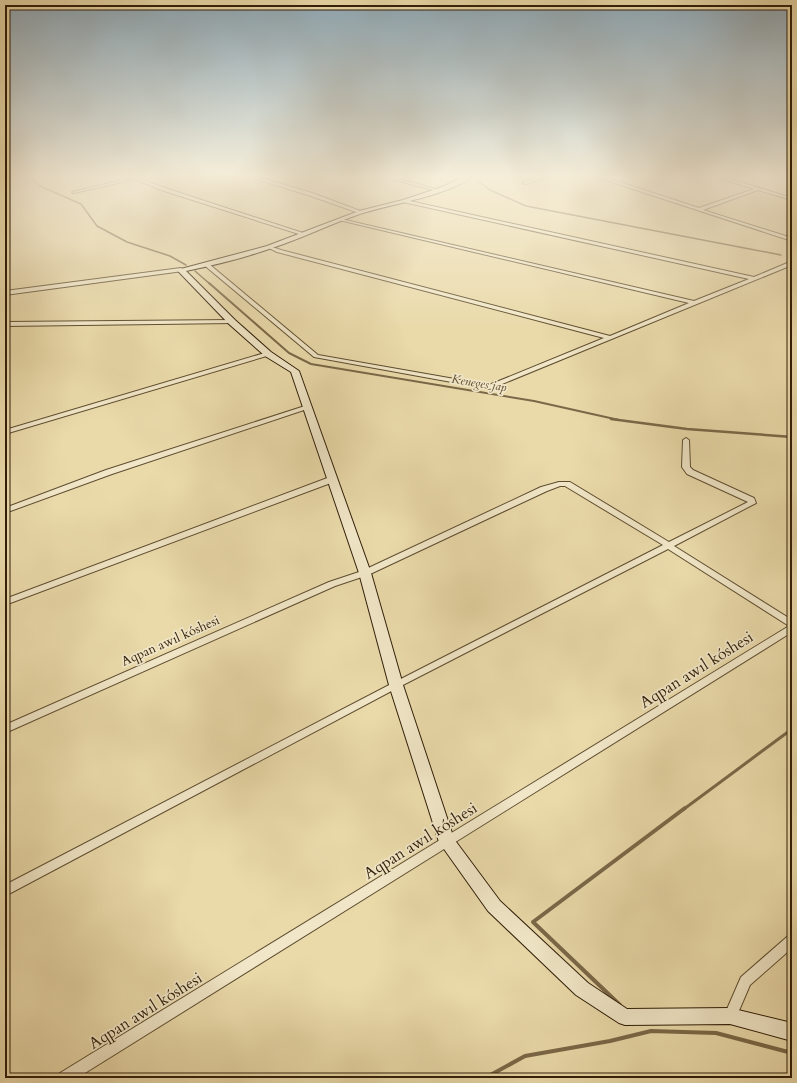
<svg xmlns="http://www.w3.org/2000/svg" width="797" height="1083" viewBox="0 0 797 1083" font-family="Cardo,serif">
  <style>
    .lines { fill: none; stroke-linecap: round; stroke-linejoin: round }
    .stream-far4 { stroke: #7a6848; stroke-width: 1.5 }
    .stream-far3 { stroke: #7a6848; stroke-width: 2 }
    .stream-far2 { stroke: #7a6848; stroke-width: 2.5 }
    .stream-far1 { stroke: #7a6848; stroke-width: 3 }
    .stream { stroke: #7a6848; stroke-width: 4 }
    .street-casing { stroke: #5e4d30; stroke-width: 2 }
    .secondary-casing { stroke: #301e08; stroke-width: 2 }
    .street { fill: #f1e7c8; fill-rule: evenodd }
    .secondary { fill: #f1e7c8; fill-rule: evenodd }
    .labels { text-anchor: middle; stroke-width: 3.5; stroke-linejoin: round; paint-order: stroke }
    .far-water-label { font-size: 12px; font-style: italic; fill: #5b492d; stroke: #f1e7c8 }
    .street-label { font-size: 13px; fill: #301e08; stroke: #f1e7c8 }
    .near-street-label { font-size: 16px; fill: #301e08; stroke: #f1e7c8 }
  </style>
  <rect width="100%" height="100%" fill="#eadaaa"/>
  <filter id="stains"><feTurbulence type="fractalNoise" baseFrequency=".005" numOctaves="4"/><feColorMatrix values="0 0 0 0 .2 0 0 0 0 .09 0 0 0 0 .02 0 0 0 .5 -.17"/></filter>
  <radialGradient id="worn" r=".72"><stop offset=".6" stop-color="#630" stop-opacity="0"/><stop offset="1" stop-color="#630" stop-opacity=".3"/></radialGradient>
  <g class="lines">
    <g class="stream-far4">
      <path d="M27,175L40,186L81,204L97,226L127,242L170,256L186,265"/>
      <path d="M476,180L490,190L526,206L781,255"/>
      <path d="M195,271L210,284"/>
    </g>
    <path class="stream-far3" d="M209,283L289,353L311,364L534,401L619,420"/>
    <path class="stream-far2" d="M611,419L687,429L792,437"/>
    <path class="stream-far1" d="M684,809L792,729"/>
    <g class="stream">
      <path d="M620,1005L533,922L685,808"/>
      <path d="M485,1078L525,1056L610,1041L651,1031L716,1033L792,1053"/>
    </g>
    <defs>
      <g id="street">
        <path d="M243,175H251L312,193L363,212L359,213L308,195Z"/>
        <path d="M374,175H383L440,190L438,191Z"/>
        <path d="M544,175H552L526,184L522,183Z"/>
        <path d="M590,175H598L699,208L754,189L709,175H717L792,198V200L758,190L703,210L792,238V241Z"/>
        <path d="M135,177L165,188L306,234L302,235L161,190L135,179L74,193L72,192Z"/>
        <path d="M405,200L754,277L792,261V265L490,389L314,357L204,265L209,264L318,355L489,385L604,338L277,252L267,247L269,246L281,250L610,336L689,303L339,220L341,219L694,301L749,279L403,202V201Z"/>
        <path d="M181,268L184,270L183,271L5,295V291Z"/>
        <path d="M232,320L234,321V323L5,326V322Z"/>
        <path d="M268,352L271,354L270,355L5,434V430Z"/>
        <path d="M308,405L311,407L310,408L112,474L5,513V508L106,470Z"/>
        <path d="M686,438L689,440L690,467L693,470L754,498L756,503L674,546L792,620V632L77,1078H58L60,1073L789,626L668,549L399,687L5,896V885L393,683L663,545L565,486H560L547,491L368,575L335,586L5,733V725L329,582L362,571L541,487L559,482H570L669,542L748,502L687,474L682,467L683,440Z"/>
        <path d="M330,477H333L337,479L336,481L5,605V599Z"/>
        <path d="M792,935V948L750,985L735,1020L730,1022L725,1020L724,1016L741,977L788,936Z"/>
      </g>
      <path id="secondary" d="M467,175H476C444,197 399,202 363,213C332,223 303,238 272,248C244,258 215,265 186,271L235,320L271,352L299,371L371,573L403,685L454,839L500,901L588,983L627,1009L730,1008L792,1023V1041L730,1024L625,1025L619,1023L576,995L488,911L439,842L389,685L359,573L291,372L265,356L229,324L177,270L267,246L359,211L403,200L442,187Z"/>
    </defs>
    <use href="#street" class="street-casing"/>
    <use href="#secondary" class="secondary-casing"/>
    <use href="#street" class="street"/>
    <use href="#secondary" class="secondary"/>
  </g>
  <linearGradient id="sky" x2="0" y2="1"><stop stop-color="#8faab9"/><stop offset="0.54" stop-color="#f6eed9"/><stop offset="1" stop-color="#f6eed9" stop-opacity="0"/></linearGradient>
  <rect width="797" height="327" fill="url(#sky)"/>
  <g class="labels">
    <g class="far-water-label">
      <text transform="translate(479 383) rotate(9)" y="4">Keneges jap</text>
    </g>
    <g class="street-label">
      <text transform="translate(170 640) rotate(-24)" y="5">Aqpan awıl kóshesi</text>
    </g>
    <g class="near-street-label">
      <text transform="translate(696 669) rotate(-32)" y="6">Aqpan awıl kóshesi</text>
      <text transform="translate(420 840) rotate(-32)" y="6">Aqpan awıl kóshesi</text>
      <text transform="translate(145 1010) rotate(-32)" y="6">Aqpan awıl kóshesi</text>
    </g>
  </g>
  <rect width="797" height="1083" fill="none" stroke="#eadaaa" stroke-width="20"/>
  <rect x="6" y="6" width="785" height="1071" fill="none" stroke="#301e08" stroke-width="2"/>
  <rect x="10" y="10" width="777" height="1063" fill="none" stroke="#301e08"/>
  <rect width="100%" height="100%" filter="url(#stains)"/>
  <rect width="100%" height="100%" fill="url(#worn)"/>
</svg>
